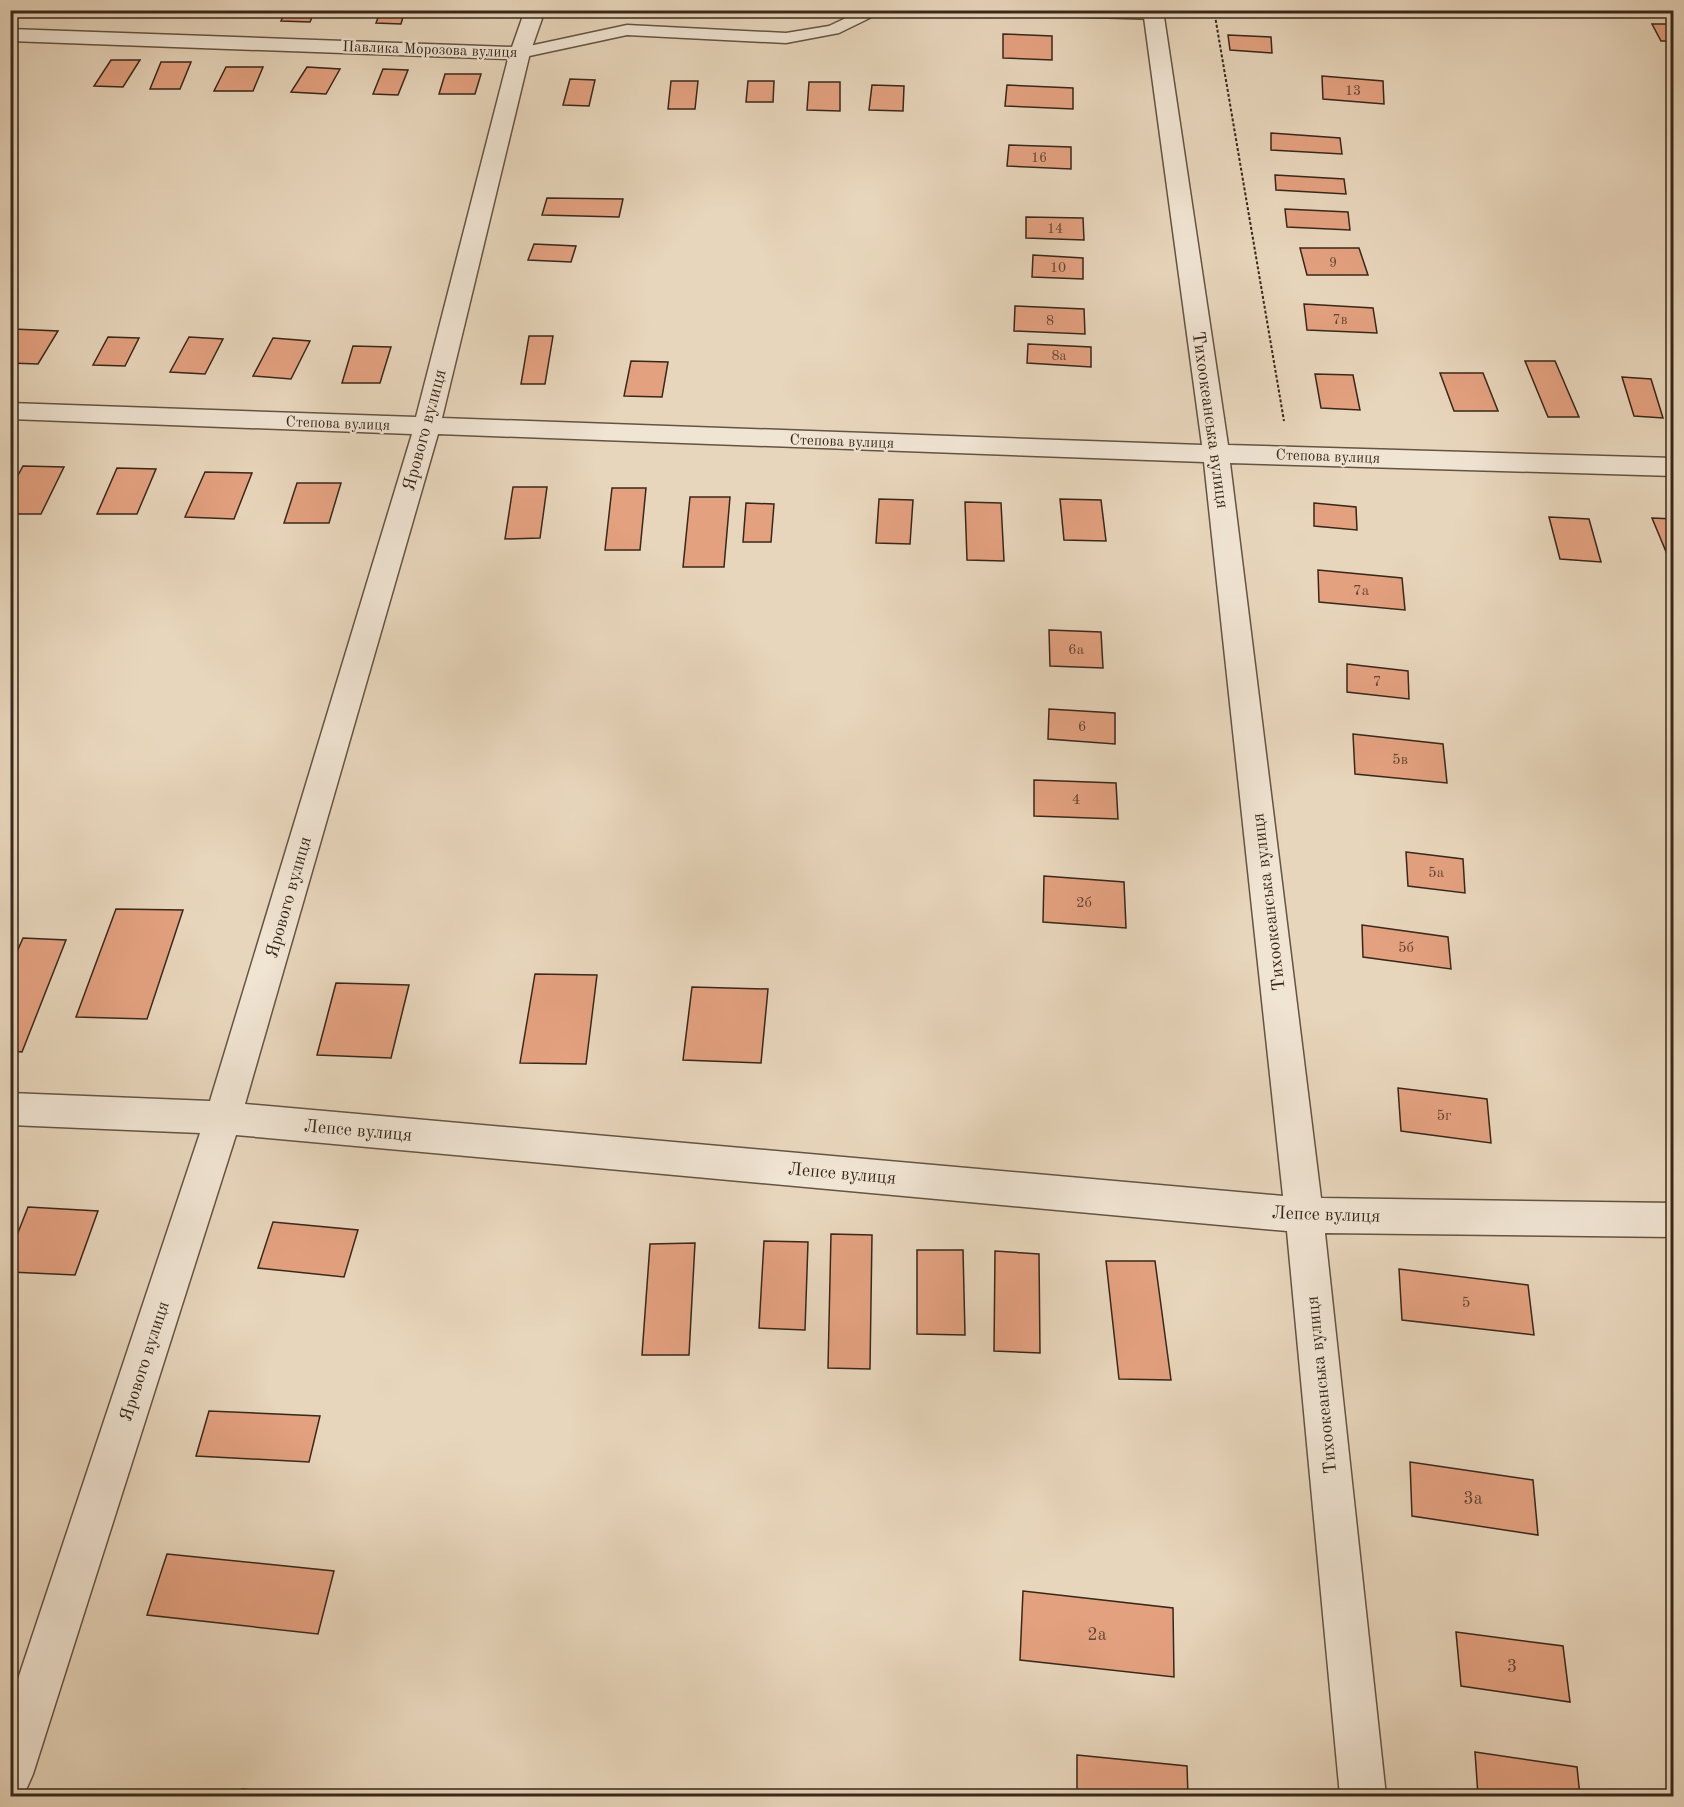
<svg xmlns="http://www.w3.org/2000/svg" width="1684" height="1807" viewBox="0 0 1684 1807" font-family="'Old Standard TT',serif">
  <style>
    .building { fill: #e4a180; stroke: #38281a; stroke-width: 1.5 }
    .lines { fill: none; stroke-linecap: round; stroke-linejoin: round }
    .service-casing { stroke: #645442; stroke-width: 3 }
    .minor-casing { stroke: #645442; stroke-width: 3 }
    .path { stroke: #38281a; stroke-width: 2; stroke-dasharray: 3 2; stroke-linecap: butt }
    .service { fill: #f0e4d3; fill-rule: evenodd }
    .minor { fill: #f0e4d3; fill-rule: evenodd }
    .labels { text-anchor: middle; stroke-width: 4.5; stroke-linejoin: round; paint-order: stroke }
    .far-number-label { font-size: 14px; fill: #634634 }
    .far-street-label { font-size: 15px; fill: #38281a; stroke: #f0e4d3 }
    .number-label { font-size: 15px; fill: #634634 }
    .street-label { font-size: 18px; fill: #38281a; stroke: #f0e4d3 }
    .near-number-label { font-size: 18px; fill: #634634 }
  </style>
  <rect width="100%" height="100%" fill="#e8d6bc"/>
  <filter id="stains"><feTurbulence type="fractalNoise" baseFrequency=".00333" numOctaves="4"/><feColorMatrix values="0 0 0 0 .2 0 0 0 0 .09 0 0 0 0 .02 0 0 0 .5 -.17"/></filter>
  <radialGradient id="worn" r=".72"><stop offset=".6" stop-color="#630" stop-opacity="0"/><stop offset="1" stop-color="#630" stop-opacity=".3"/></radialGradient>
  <g class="building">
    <path d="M286,10H315L310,22L281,21Z"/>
    <path d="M381,10H405L401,24L376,23Z"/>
    <path d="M1223,10H1282L1283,15L1223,13Z"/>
    <path d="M1634,10H1674V16L1636,14Z"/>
    <path d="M1652,24H1674V41H1661Z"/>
    <path d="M1003,34L1052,36V60L1003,58Z"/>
    <path d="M1228,35L1271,37L1272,53L1230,50Z"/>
    <path d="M111,60H140L123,87L94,86Z"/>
    <path d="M161,62H191L180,89H150Z"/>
    <path d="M226,67H263L253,91H214Z"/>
    <path d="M307,67L340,69L326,94L291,92Z"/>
    <path d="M383,69L408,70L398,95L373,94Z"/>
    <path d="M445,74H481L475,94H439Z"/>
    <path d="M1322,76L1383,81L1384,104L1323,99Z"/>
    <path d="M570,79L595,80L589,106L563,105Z"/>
    <path d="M671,81H698L695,109H668Z"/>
    <path d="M748,81H774L773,102H746Z"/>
    <path d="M809,82H840V111L807,110Z"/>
    <path d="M872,85L904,86L903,111L869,110Z"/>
    <path d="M1007,85L1073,88V109L1005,106Z"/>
    <path d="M1271,133L1340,138L1342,154L1271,150Z"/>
    <path d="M1009,145L1071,147V169L1007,166Z"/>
    <path d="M1275,175L1344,179L1346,194L1276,190Z"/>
    <path d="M547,198L623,199L619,217L542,215Z"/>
    <path d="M1285,209L1348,212L1350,230L1287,227Z"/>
    <path d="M1026,217L1083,218L1084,240L1026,238Z"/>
    <path d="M534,244L576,246L571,262L528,260Z"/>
    <path d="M1300,248H1359L1368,275H1307Z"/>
    <path d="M1033,255L1083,258V279L1032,277Z"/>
    <path d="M1304,304L1373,308L1377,333L1307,330Z"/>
    <path d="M1015,306L1084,309L1085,334L1014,331Z"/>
    <path d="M13,329L58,331L38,364L10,363V333Z"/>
    <path d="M529,336H553L545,384H521Z"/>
    <path d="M108,337L139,338L125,366L93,365Z"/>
    <path d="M189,337L223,339L205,374L170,372Z"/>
    <path d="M273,338L310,341L291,379L253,376Z"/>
    <path d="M1028,344L1091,347V367L1027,363Z"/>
    <path d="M353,346L391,347L380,383H342Z"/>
    <path d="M631,361L668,362L662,397L624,396Z"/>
    <path d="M1525,361H1555L1579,417H1548Z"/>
    <path d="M1440,373H1483L1498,411H1454Z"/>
    <path d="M1315,374L1353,375L1360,410L1321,408Z"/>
    <path d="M1622,377L1651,379L1663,418L1634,416Z"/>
    <path d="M23,466L64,467L41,514H10V490Z"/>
    <path d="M117,468L156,469L137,514H97Z"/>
    <path d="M205,472L252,473L234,519L185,517Z"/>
    <path d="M297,483H341L329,523H284Z"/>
    <path d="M513,487H547L540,538L505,539Z"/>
    <path d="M612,488H646L640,550H605Z"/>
    <path d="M690,497H730L724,567H683Z"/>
    <path d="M879,499L913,500L910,544L876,543Z"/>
    <path d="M1060,499L1101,500L1106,541L1064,540Z"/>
    <path d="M965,502L1001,503L1004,561L967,560Z"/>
    <path d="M746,503L774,504L771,542H743Z"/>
    <path d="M1314,503L1356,507L1357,530L1314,526Z"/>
    <path d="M1549,517L1589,519L1601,562L1560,559Z"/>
    <path d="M1652,518L1674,519V554H1667Z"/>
    <path d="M1318,570L1402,578L1405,610L1319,602Z"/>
    <path d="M1049,630L1101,632L1103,668L1050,666Z"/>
    <path d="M1347,664L1408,671L1409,699L1347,692Z"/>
    <path d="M1049,709L1115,713V744L1048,739Z"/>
    <path d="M1353,734L1443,744L1447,783L1355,774Z"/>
    <path d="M1034,780L1116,783L1118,819L1034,816Z"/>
    <path d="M1406,852L1463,859L1465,893L1408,886Z"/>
    <path d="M1044,876L1124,882L1126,928L1043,922Z"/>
    <path d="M116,909L183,910L147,1019L76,1017Z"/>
    <path d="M1362,925L1448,937L1451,969L1363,957Z"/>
    <path d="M23,938L66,940L22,1052L10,1051V968Z"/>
    <path d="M535,974L597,975L586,1064L520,1063Z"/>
    <path d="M336,983L409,985L391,1058L317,1055Z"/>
    <path d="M692,987L768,989L761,1063L683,1060Z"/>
    <path d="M1398,1088L1487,1099L1491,1143L1401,1131Z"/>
    <path d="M28,1207L98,1211L75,1275L10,1272V1253Z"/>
    <path d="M273,1222L358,1230L344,1277L258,1268Z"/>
    <path d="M831,1234L872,1235L870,1369L828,1368Z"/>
    <path d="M764,1241L808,1242L805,1330L759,1328Z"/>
    <path d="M695,1243L689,1355H642L650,1244Z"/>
    <path d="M917,1250H963L965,1335L917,1334Z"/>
    <path d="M995,1251L1039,1254L1040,1353L994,1351Z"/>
    <path d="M1106,1261H1155L1171,1380L1119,1379Z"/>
    <path d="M1399,1269L1528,1285L1534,1335L1402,1320Z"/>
    <path d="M209,1411L320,1416L309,1462L196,1456Z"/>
    <path d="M1410,1462L1533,1480L1538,1535L1412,1516Z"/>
    <path d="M167,1554L334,1571L318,1634L147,1615Z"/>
    <path d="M1023,1591L1173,1608L1174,1677L1020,1660Z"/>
    <path d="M1456,1632L1563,1646L1570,1702L1461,1686Z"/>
    <path d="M1475,1752L1577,1767L1580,1796H1478Z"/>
    <path d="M1077,1755L1187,1766L1188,1796H1077Z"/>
    <path d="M242,1789L316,1796H240Z"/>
  </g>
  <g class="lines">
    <defs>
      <g id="service">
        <path d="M863,10H886L839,33L786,43L627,35L520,58L512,53L520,48L627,25L786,33L829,26Z"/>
        <path d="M1023,10H1159L1162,14L1154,19L1031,15Z"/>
      </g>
      <path id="minor" d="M525,10H545L530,53L442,418L1202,445L1143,10H1163L1228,445L1674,458V476L1230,463L1321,1198L1674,1203V1237L1325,1233L1386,1796H1340L1287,1231L236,1135L33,1774L26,1790L10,1796V1703L200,1133L10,1125V1093L210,1101L412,434L10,419V403L416,417L508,59L10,41V29L512,47ZM438,434L1204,462L1283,1196L245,1104Z"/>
    </defs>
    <use href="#service" class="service-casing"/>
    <use href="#minor" class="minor-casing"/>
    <path class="path" d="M1214,10L1284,421"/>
    <use href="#service" class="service"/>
    <use href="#minor" class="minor"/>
  </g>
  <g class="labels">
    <g class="far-number-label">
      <text x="1353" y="95">13</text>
      <text x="1039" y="162">16</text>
      <text x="1055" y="233">14</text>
      <text x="1333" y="267">9</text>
      <text x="1058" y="272">10</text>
      <text x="1340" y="324">7в</text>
      <text x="1050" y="325">8</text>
      <text x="1059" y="360">8а</text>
    </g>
    <g class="far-street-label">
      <text transform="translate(430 49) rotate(2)" y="5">Павлика Морозова вулиця</text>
      <text transform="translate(338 423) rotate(2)" y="5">Степова вулиця</text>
      <text transform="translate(842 441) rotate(2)" y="5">Степова вулиця</text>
      <text transform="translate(1328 456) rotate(2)" y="5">Степова вулиця</text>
    </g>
    <g class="number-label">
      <text x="1361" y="595">7а</text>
      <text x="1076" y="654">6а</text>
      <text x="1377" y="686">7</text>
      <text x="1082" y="731">6</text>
      <text x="1400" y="764">5в</text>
      <text x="1076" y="804">4</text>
      <text x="1436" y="877">5а</text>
      <text x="1084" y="907">2б</text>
      <text x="1406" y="952">5б</text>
      <text x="1444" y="1120">5г</text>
      <text x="1466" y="1307">5</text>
    </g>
    <g class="street-label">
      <text transform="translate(1211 420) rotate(82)" y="6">Тихоокеанська вулиця</text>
      <text transform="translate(424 430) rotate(-75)" y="6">Ярового вулиця</text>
      <text transform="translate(288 897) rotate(-74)" y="6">Ярового вулиця</text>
      <text transform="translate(1268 902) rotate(-97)" y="6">Тихоокеанська вулиця</text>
      <text transform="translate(358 1130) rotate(5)" y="6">Лепсе вулиця</text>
      <text transform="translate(842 1173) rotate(5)" y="6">Лепсе вулиця</text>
      <text transform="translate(1326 1214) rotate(2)" y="6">Лепсе вулиця</text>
      <text transform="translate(144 1361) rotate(-72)" y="6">Ярового вулиця</text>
      <text transform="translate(1321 1385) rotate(-96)" y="6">Тихоокеанська вулиця</text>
    </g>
    <g class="near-number-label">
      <text x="1473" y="1504">3а</text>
      <text x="1097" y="1640">2а</text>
      <text x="1512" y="1672">3</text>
    </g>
  </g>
  <rect width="1684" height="1807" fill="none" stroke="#e8d6bc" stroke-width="36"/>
  <rect x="12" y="12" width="1660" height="1783" fill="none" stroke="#38281a" stroke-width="3"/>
  <rect x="18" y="18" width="1648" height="1771" fill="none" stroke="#38281a" stroke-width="1.5"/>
  <rect width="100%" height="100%" filter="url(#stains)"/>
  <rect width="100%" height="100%" fill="url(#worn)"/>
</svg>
